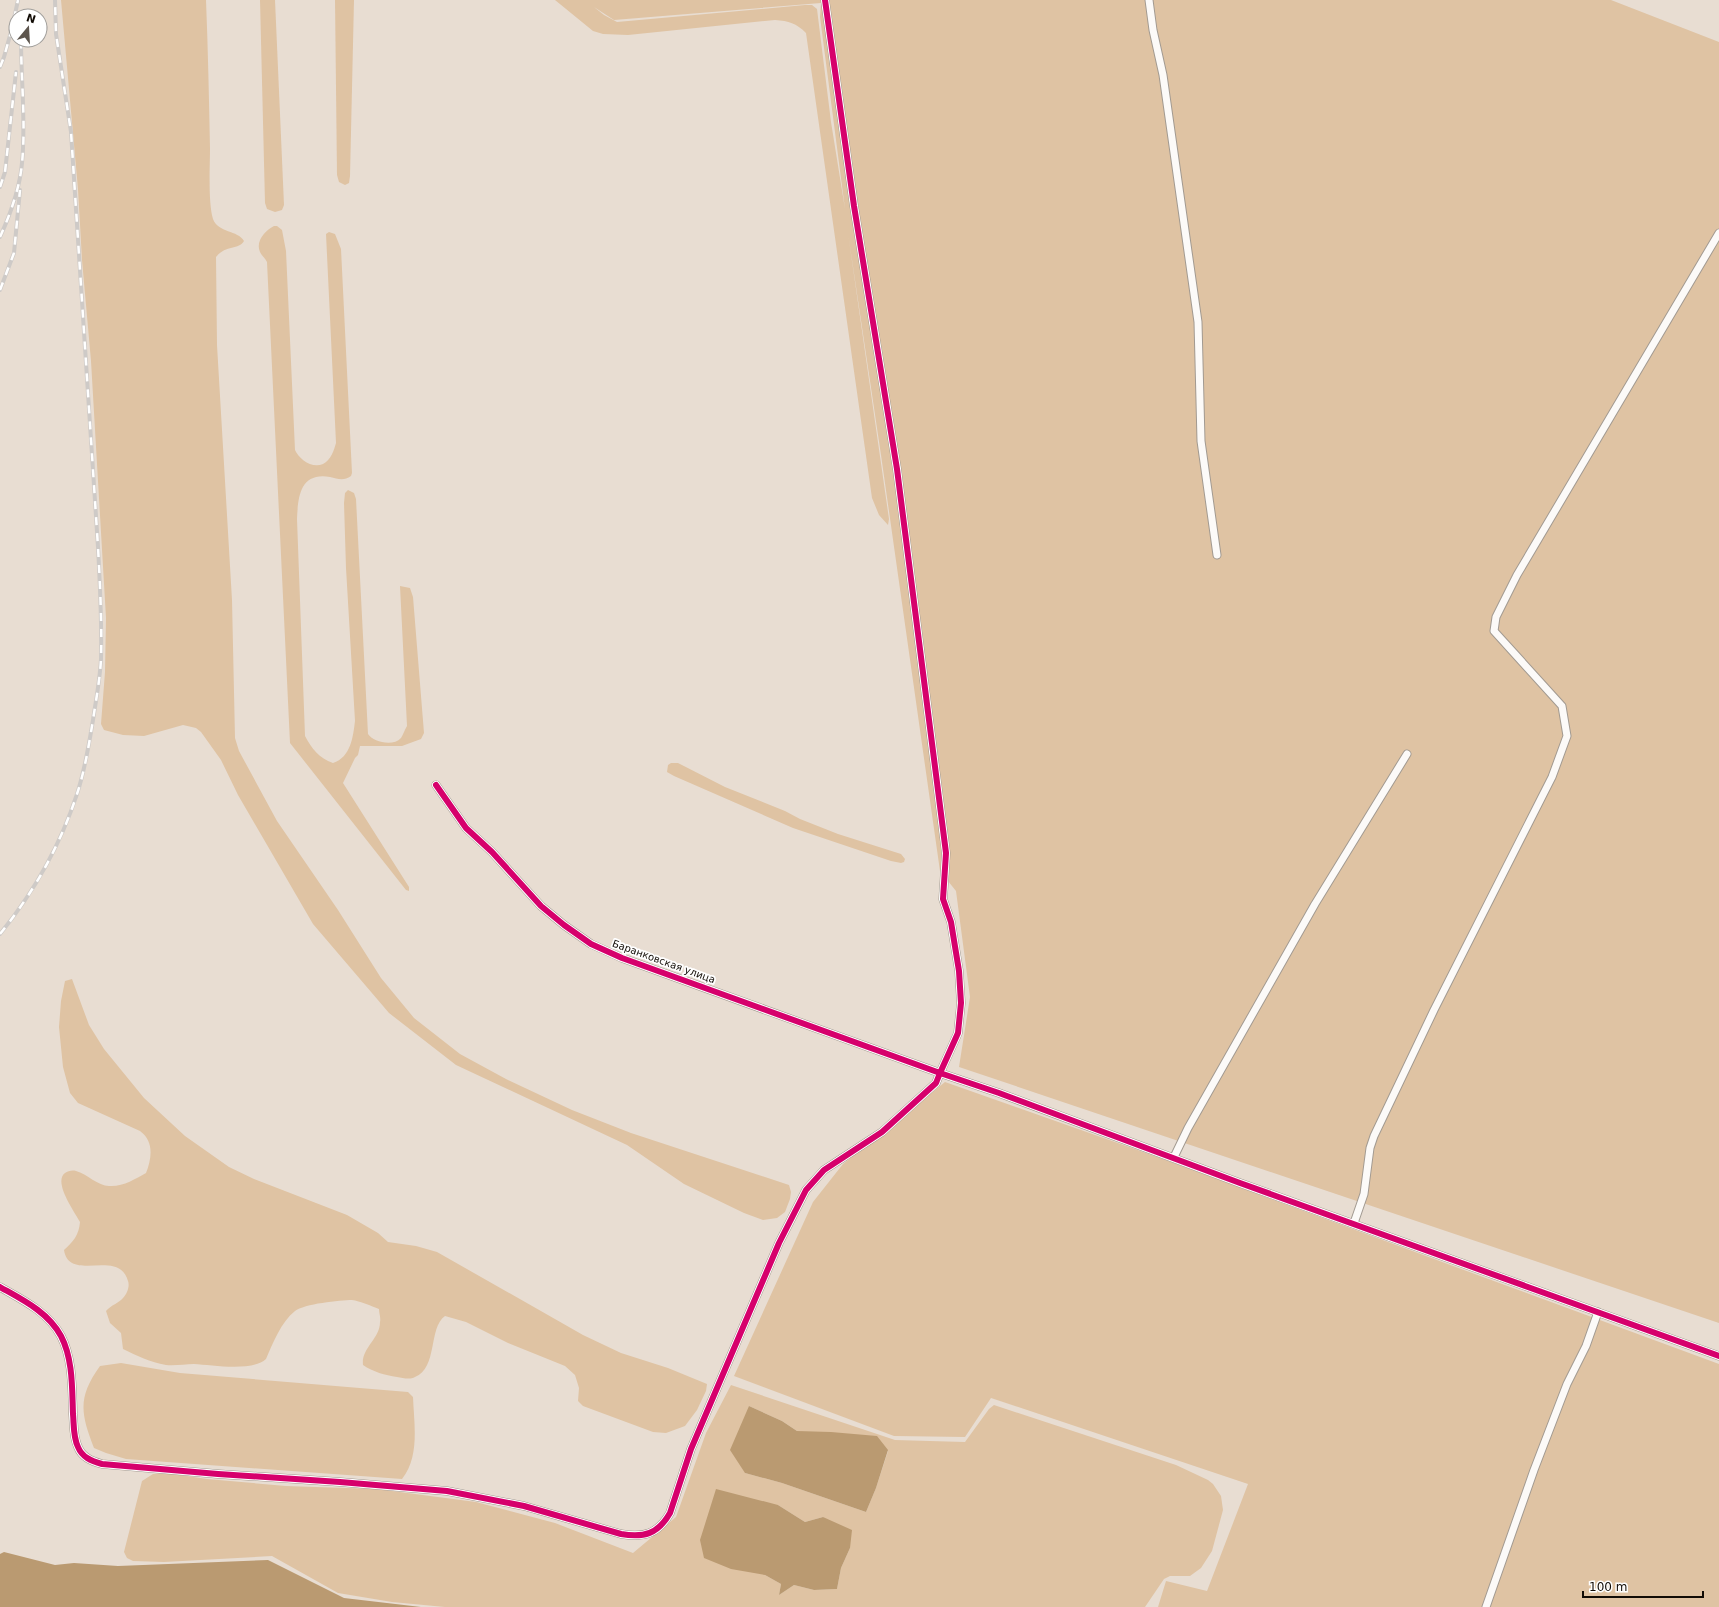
<svg xmlns="http://www.w3.org/2000/svg" width="1719" height="1607" viewBox="0 0 1719 1607" font-family="'DejaVu Sans',sans-serif">
  <style>
    .green { fill: #dfc3a3; fill-rule: evenodd }
    .water { fill: #ba9a71 }
    .lines { fill: none; stroke-linecap: round; stroke-linejoin: round }
    .minor-casing { stroke: #a29a91; stroke-width: 9 }
    .minor { stroke: #fcfaf8; stroke-width: 7 }
    .rail-casing { stroke: #cecac7; stroke-width: 4 }
    .rail { stroke: #fff; stroke-width: 2.5; stroke-dasharray: 8; stroke-linecap: butt }
    .cycleway-casing { stroke: #fff; stroke-width: 8 }
    .cycleway { stroke: #d6006c; stroke-width: 6 }
    .labels { text-anchor: middle; stroke-width: 3.5; stroke-linejoin: round; paint-order: stroke }
    .street-label { font-size: 10px; fill: #120c06; stroke: #fff }
  </style>
  <rect width="100%" height="100%" fill="#e8ddd2"/>
  <g class="green">
    <path d="M61,0H206C208,50 209,99 210,149C210,167 208,202 213,219C218,233 238,230 244,241C239,250 225,245 216,257L217,345L232,600L235,738L239,751L277,821L338,910L381,978L414,1018L460,1054L506,1079L572,1110L631,1133L789,1185L791,1192L790,1199L785,1212L777,1218L763,1220L744,1213L684,1184L627,1145L456,1065L389,1013L313,924L238,795L221,760L201,732L196,728L183,725L144,736L123,735L104,730L101,724L105,672L106,618L91,361L82,260L78,189Z"/>
    <path d="M260,0H275L284,205L282,210L275,212L267,209L265,203Z"/>
    <path d="M335,0H354L350,176L349,183L345,185L339,182L337,175Z"/>
    <path d="M555,0H1611L1719,42V1323L959,1067L970,997L956,891L940,871L881,455L848,233L889,519L888,525L879,515L872,498L806,33C796,23 789,21 775,20L628,35L603,34L593,31ZM821,3L820,17L845,209L831,122L817,9L812,5H805L617,22L604,15L594,7L614,20Z"/>
    <path d="M274,226H277L282,230L286,251L295,450C299,459 312,469 323,464C331,460 334,450 336,443L326,234L329,232L335,234L341,249L352,473L351,476C344,481 338,479 330,477C300,472 298,497 297,519L305,736C312,749 319,758 333,763C351,757 353,737 355,721L346,568L344,503L345,493L348,490L354,493L356,499L368,734C373,742 393,747 401,738C403,735 405,729 407,726L400,586L410,588L413,597L424,733L421,739L402,746H360L358,755L355,758L343,783L409,887V891L406,890L290,743L267,262C265,258 262,256 260,252C255,241 266,230 274,226Z"/>
    <path d="M671,763H678L725,787L785,811L800,819L838,834L901,854L905,859L904,862L901,863L891,861L793,828L674,776L667,772L668,765Z"/>
    <path d="M72,979L89,1025L104,1049L144,1098L185,1136L229,1167L254,1179L347,1215L378,1233L388,1242L416,1246L437,1252L583,1335L621,1353L668,1368L707,1384L706,1391L697,1410L685,1426L666,1433L653,1432L583,1406L578,1401L579,1388L575,1375L565,1366L508,1343L466,1322L445,1316C428,1328 438,1368 415,1377C410,1380 403,1378 397,1377C385,1375 373,1372 363,1365C361,1348 380,1339 380,1322C381,1318 379,1313 379,1309C371,1306 360,1301 352,1300C340,1300 304,1304 295,1311C281,1322 273,1343 266,1359C252,1372 212,1365 194,1364C185,1364 175,1366 166,1365C150,1362 137,1356 123,1349L121,1333L110,1323L106,1311C111,1305 119,1303 123,1298C127,1294 130,1286 128,1281C119,1248 69,1283 64,1250C73,1242 79,1235 80,1222C74,1211 53,1182 65,1173C68,1171 72,1170 76,1171C87,1174 98,1186 109,1186C123,1187 135,1179 146,1173C152,1158 154,1141 140,1131L78,1103L70,1093L63,1067L59,1027L61,1001L65,981Z"/>
    <path d="M945,1082L1163,1159L1719,1364V1607H1158L1166,1581L1207,1591L1248,1484L991,1398L965,1437L894,1436L734,1376L813,1202L843,1164Z"/>
    <path d="M121,1363L180,1373L408,1392L413,1397C414,1424 420,1456 402,1479L126,1459L106,1453L94,1448C81,1414 77,1398 100,1366Z"/>
    <path d="M731,1385L895,1440L965,1442L989,1409L994,1405L1176,1465L1208,1480L1213,1484L1221,1496L1223,1510L1212,1551L1201,1568L1190,1576H1170L1164,1579L1145,1607H445L392,1602L338,1593L272,1556L164,1562L133,1561L127,1558L124,1552L142,1481L153,1474L167,1473L207,1479L286,1486L377,1489L476,1502L555,1523L633,1553L676,1517L706,1433ZM749,1406L782,1421L797,1431L888,1451L876,1488L866,1512L782,1483L745,1473ZM778,1505L805,1522L823,1517L850,1548L841,1568L837,1589L814,1590L794,1585L779,1595L781,1584L765,1575Z"/>
  </g>
  <g class="water">
    <path d="M749,1406L782,1421L797,1431L831,1432L877,1436L888,1450L876,1488L866,1512L782,1483L745,1473L730,1450Z"/>
    <path d="M716,1489L778,1505L805,1522L823,1517L852,1530L850,1548L841,1568L837,1589L814,1590L794,1585L779,1595L781,1584L765,1575L731,1569L704,1558L700,1540Z"/>
    <path d="M4,1552L55,1565L74,1563L118,1566L268,1560L344,1598L421,1607H0V1554Z"/>
  </g>
  <g class="lines">
    <defs>
      <g id="minor">
        <path d="M1149,0L1153,30L1163,75L1198,322L1201,441L1217,555"/>
        <path d="M436,785L466,828L492,852L541,906L564,925L591,944L622,958L940,1073L958,1033L961,1003L959,971L951,922L943,899L946,853L897,469L854,206L825,0"/>
        <path d="M1174,1157L1188,1128L1315,904L1407,754"/>
        <path d="M1354,1223L1364,1194L1370,1148L1374,1136L1434,1010L1552,777L1567,736L1562,706L1494,631L1496,617L1517,575L1719,233"/>
        <path d="M0,1287C23,1300 48,1312 61,1336C73,1359 72,1388 73,1414C74,1424 73,1437 78,1447C82,1457 91,1461 102,1464L218,1474L340,1482L447,1491L524,1506L621,1534C644,1538 658,1534 670,1513L691,1449L779,1243L806,1190L824,1170L882,1132L936,1083L940,1073L999,1093L1240,1183L1719,1356"/>
        <path d="M1486,1607L1534,1470L1567,1384L1586,1346L1598,1312"/>
      </g>
    </defs>
    <use href="#minor" class="minor-casing"/>
    <use href="#minor" class="minor"/>
    <defs>
      <g id="rail">
        <path d="M14,19L18,0"/>
        <path d="M0,67L4,57L16,14"/>
        <path d="M0,187L5,172L16,72"/>
        <path d="M0,237C10,215 20,187 22,163C26,124 21,79 21,40"/>
        <path d="M0,290L14,253L20,190"/>
        <path d="M0,934C34,892 60,846 77,794C85,770 89,744 93,720C96,700 100,679 101,659C102,622 100,584 98,547L71,132L56,34L55,0"/>
      </g>
    </defs>
    <use href="#rail" class="rail-casing"/>
    <use href="#rail" class="rail"/>
    <defs>
      <g id="cycleway">
        <path d="M436,785L466,828L492,852L541,906L564,925L591,944L622,958L940,1073L958,1033L961,1003L959,971L951,922L943,899L946,853L897,469L854,206L825,0"/>
        <path d="M0,1287C23,1300 48,1312 61,1336C73,1359 72,1388 73,1414C74,1424 73,1437 78,1447C82,1457 91,1461 102,1464L218,1474L340,1482L447,1491L524,1506L621,1534C644,1538 658,1534 670,1513L691,1449L779,1243L806,1190L824,1170L882,1132L936,1083L940,1073L999,1093L1240,1183L1719,1356"/>
      </g>
    </defs>
    <use href="#cycleway" class="cycleway-casing"/>
    <use href="#cycleway" class="cycleway"/>
  </g>
  <g class="labels">
    <g class="street-label">
      <text transform="translate(664 961) rotate(20)" y="4">Баранковская улица</text>
    </g>
  </g>
  <g transform="translate(28 28) rotate(18)"><circle r="19" fill="#ffffff" stroke="#a09e9b"/>
  <path d="M0-3L7 15L0 10L-7 15Z" fill="#5d554d"/>
  <text y="-6" font-size="11" font-weight="bold" text-anchor="middle" fill="#120c06">N</text>
  </g>
  <path d="M1583 1591v6h120v-6" fill="none" stroke="#120c06" stroke-width="2"/>
  <text x="1589" y="1591" font-size="12" fill="#120c06" stroke="#ffffff" stroke-width="3" paint-order="stroke">100 m</text>
</svg>
